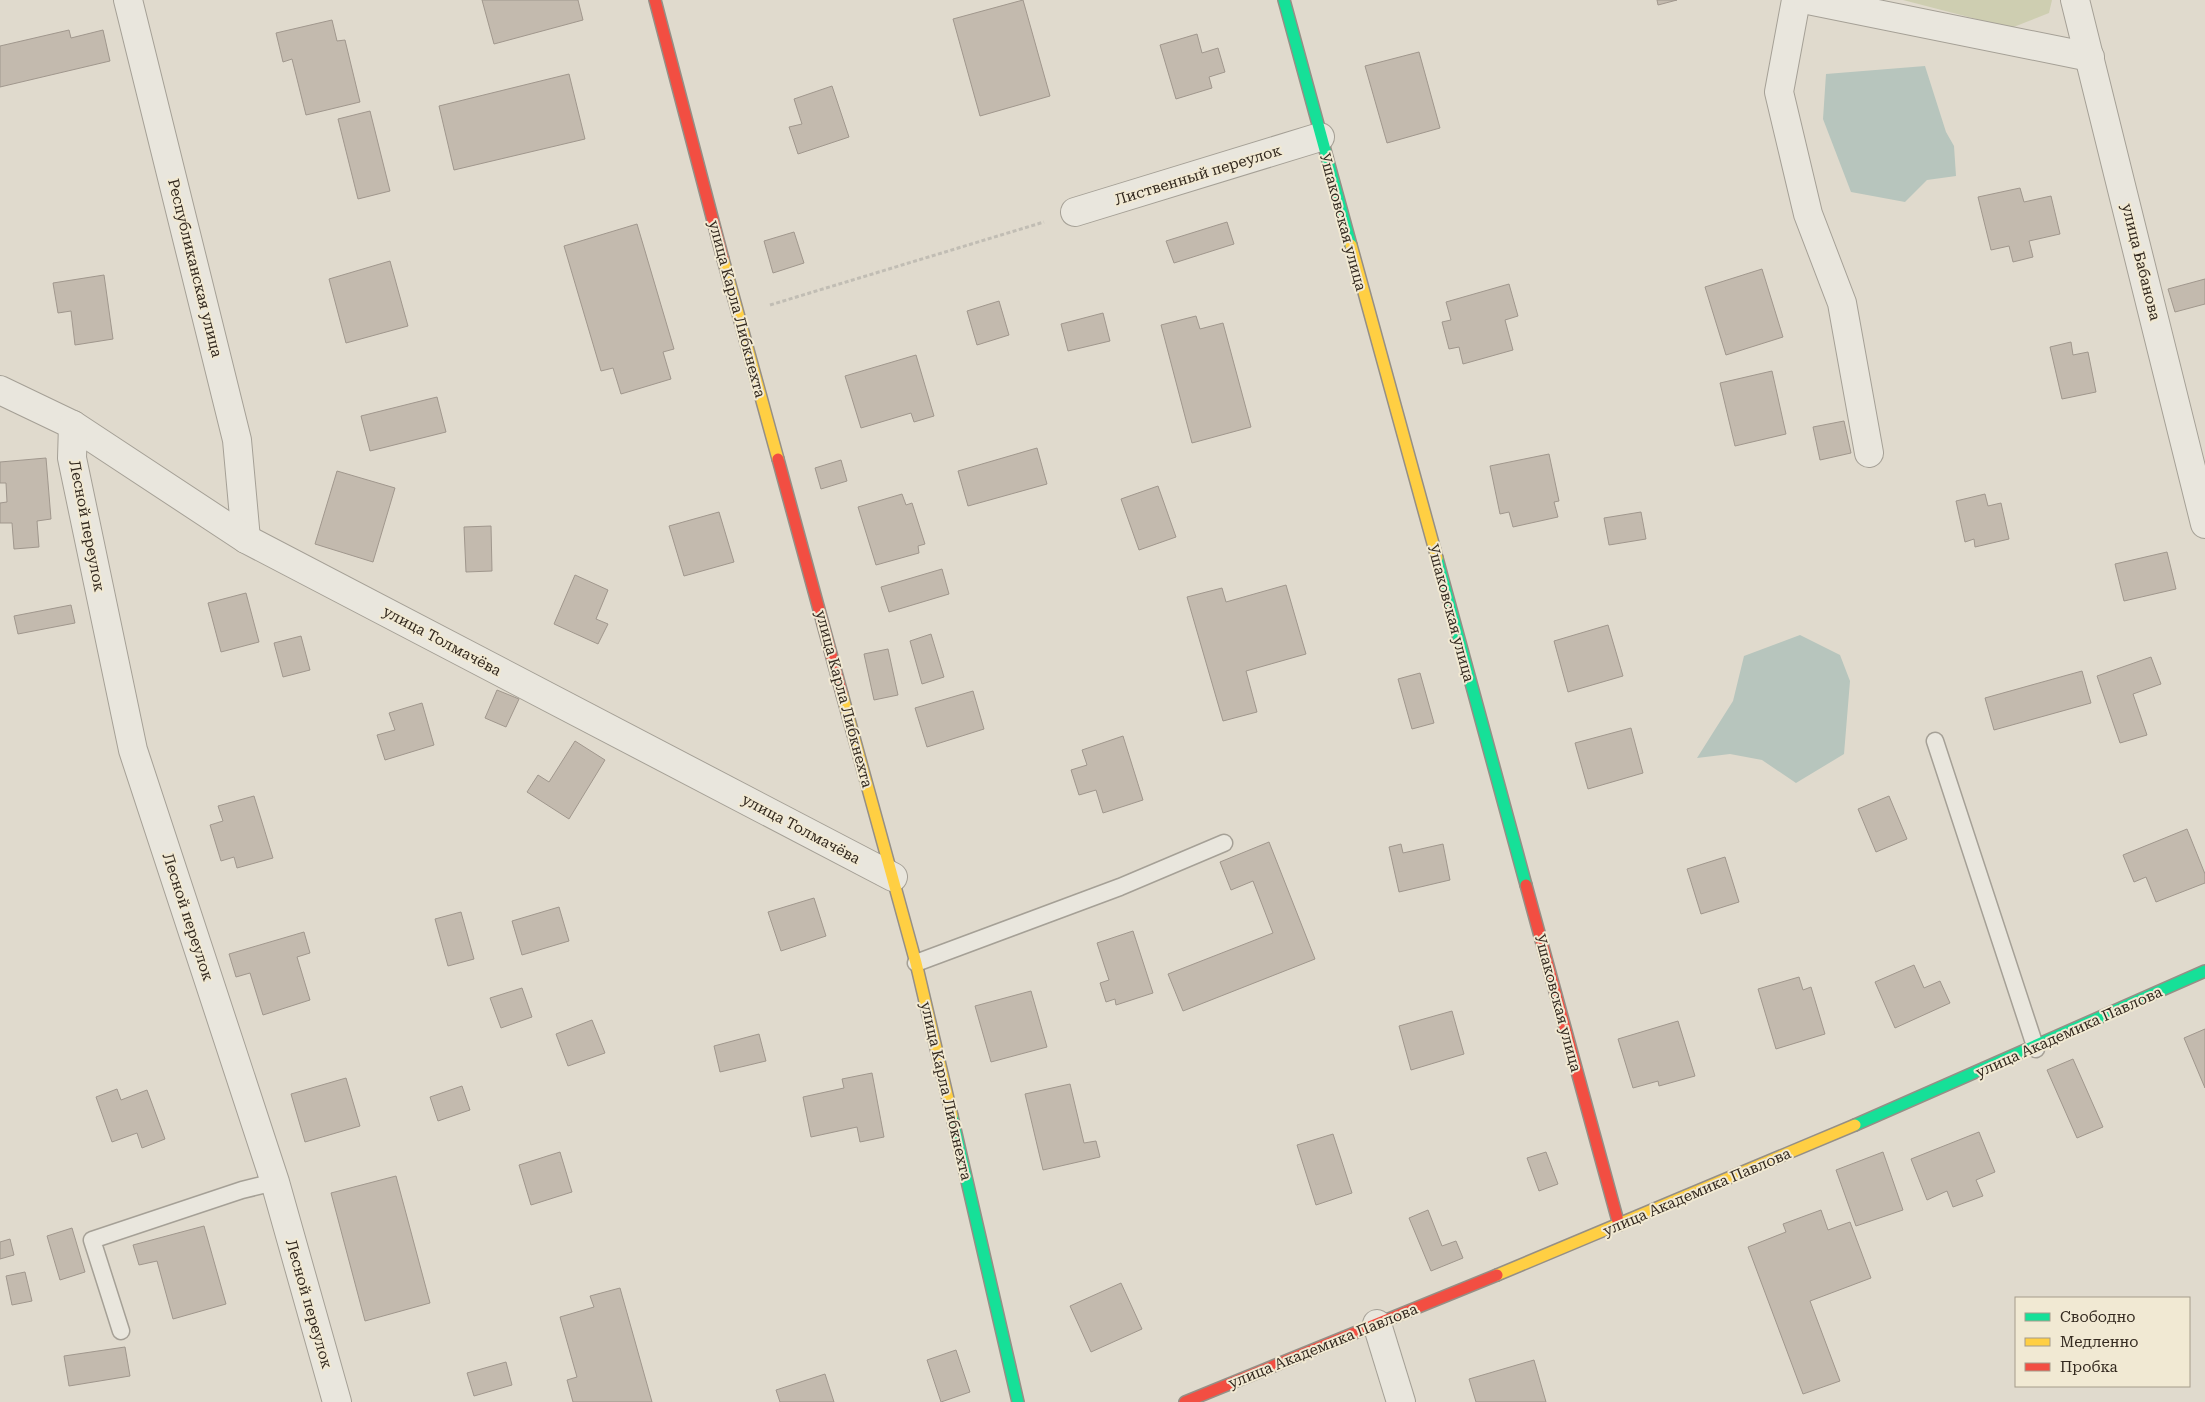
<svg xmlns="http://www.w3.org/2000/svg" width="2205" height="1402" viewBox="0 0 2205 1402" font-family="'Roboto Serif',serif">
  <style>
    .green { fill: #ceceb1 }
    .water { fill: #b7c5bd }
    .building { fill: #c3baae; stroke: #a0978d }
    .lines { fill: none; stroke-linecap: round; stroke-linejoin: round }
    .lane-casing { stroke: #a5a096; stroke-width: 19 }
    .street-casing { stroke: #a5a096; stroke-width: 30 }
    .fast-casing { stroke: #958f86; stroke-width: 14 }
    .slow-casing { stroke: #958f86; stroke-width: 14 }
    .jam-casing { stroke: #958f86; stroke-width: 14 }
    .path { stroke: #c1bdb4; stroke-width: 3; stroke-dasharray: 4 2.5; stroke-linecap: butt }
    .lane { stroke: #e9e6dd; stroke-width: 16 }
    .street { stroke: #e9e6dd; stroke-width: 28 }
    .fast { stroke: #16e098; stroke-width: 11 }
    .slow { stroke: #ffcf43; stroke-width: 11 }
    .jam { stroke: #f24e42; stroke-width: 11 }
    .labels { text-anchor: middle; stroke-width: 4; stroke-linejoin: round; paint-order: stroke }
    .street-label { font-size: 15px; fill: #33291f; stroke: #f1e9d3 }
  </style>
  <rect width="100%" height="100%" fill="#e0dacd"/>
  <path class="green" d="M1903,0H2052L2049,13L2011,28Z"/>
  <g class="water">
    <path d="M1925,66L1946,132L1954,146L1956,176L1927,180L1905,202L1851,192L1823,119L1826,74Z"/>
    <path d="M1800,635L1840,655L1850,681L1844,754L1796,783L1762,760L1730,754L1697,758L1733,701L1744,656Z"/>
  </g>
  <g class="building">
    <path d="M482,0H578L583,20L494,44Z"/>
    <path d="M1023,0L1050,96L980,116L953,19Z"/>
    <path d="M1657,0H1677L1658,5Z"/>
    <path d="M332,20L337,41L345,40L360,102L306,115L292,59L283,62L276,33Z"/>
    <path d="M69,30L71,38L103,30L110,61L0,87V46Z"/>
    <path d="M1197,34L1202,53L1218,48L1225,72L1209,77L1212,88L1176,99L1160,45Z"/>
    <path d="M1419,52L1440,128L1387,143L1365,66Z"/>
    <path d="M569,74L585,139L454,170L439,106Z"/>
    <path d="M832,86L849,137L798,154L789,127L802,124L794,99Z"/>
    <path d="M370,111L390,191L358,199L338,119Z"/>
    <path d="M2020,188L2024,202L2051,196L2060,234L2029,241L2033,257L2013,262L2009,246L1991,250L1978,197Z"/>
    <path d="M1227,222L1234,244L1174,263L1166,241Z"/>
    <path d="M637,224L674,349L663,352L671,379L621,394L613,368L601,371L564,246Z"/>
    <path d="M794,232L804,263L773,273L764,241Z"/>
    <path d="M390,261L408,326L346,343L329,279Z"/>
    <path d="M1762,269L1783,337L1726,355L1705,287Z"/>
    <path d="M104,275L113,339L75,345L71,311L58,313L53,283Z"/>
    <path d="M2205,279V304L2175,312L2168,289Z"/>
    <path d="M1509,284L1518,316L1505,320L1513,350L1463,364L1459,347L1449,349L1442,322L1451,320L1446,302Z"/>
    <path d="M999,301L1009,335L977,345L967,311Z"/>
    <path d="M1103,313L1110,341L1068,351L1061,324Z"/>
    <path d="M1196,316L1200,329L1223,323L1251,427L1192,443L1161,325Z"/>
    <path d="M2071,342L2073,355L2088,352L2096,392L2062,399L2050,347Z"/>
    <path d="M916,355L934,416L914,422L911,413L861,428L845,376Z"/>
    <path d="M1772,371L1786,434L1735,446L1720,383Z"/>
    <path d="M437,397L446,432L370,451L361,416Z"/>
    <path d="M1844,421L1851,453L1820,460L1813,427Z"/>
    <path d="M1037,448L1047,484L968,506L958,471Z"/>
    <path d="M1549,454L1559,501L1554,502L1558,517L1513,527L1509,512L1500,514L1490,466Z"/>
    <path d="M46,458L51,519L37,521L39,547L14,549L12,523H0V503L7,502L6,483H0V462Z"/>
    <path d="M841,460L847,481L821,489L815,468Z"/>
    <path d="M337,471L395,488L373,562L315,544Z"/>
    <path d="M1158,486L1176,537L1139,550L1121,499Z"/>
    <path d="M902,494L906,505L912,503L925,544L918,546L919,553L876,565L858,507Z"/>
    <path d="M1985,494L1988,506L2001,503L2009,539L1975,547L1974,539L1965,542L1956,501Z"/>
    <path d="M719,512L734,562L684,576L669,526Z"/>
    <path d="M1641,512L1646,539L1609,545L1604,518Z"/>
    <path d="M491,526L492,571L466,572L464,527Z"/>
    <path d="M2167,552L2176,589L2124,601L2115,564Z"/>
    <path d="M942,569L949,594L889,612L881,587Z"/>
    <path d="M575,575L608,590L596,619L608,624L598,644L554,624Z"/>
    <path d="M1286,585L1306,654L1246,671L1257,712L1223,721L1187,597L1222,588L1226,602Z"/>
    <path d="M246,593L259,642L221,652L208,603Z"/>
    <path d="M71,605L75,623L18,634L14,616Z"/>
    <path d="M1608,625L1623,676L1568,692L1554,641Z"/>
    <path d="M931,634L944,677L922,684L910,641Z"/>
    <path d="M301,636L310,670L283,677L274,643Z"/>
    <path d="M888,649L898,695L874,700L864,654Z"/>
    <path d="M2151,657L2161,684L2133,694L2147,735L2120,743L2097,676Z"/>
    <path d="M2082,671L2091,703L1994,730L1985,698Z"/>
    <path d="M1420,673L1434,723L1412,729L1398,679Z"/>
    <path d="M497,690L519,699L506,727L485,718Z"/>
    <path d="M973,691L984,729L927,747L915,708Z"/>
    <path d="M422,703L434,745L385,760L377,735L395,730L389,713Z"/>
    <path d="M1631,728L1643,773L1588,789L1575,743Z"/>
    <path d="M1123,736L1143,800L1103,813L1096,790L1079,795L1071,770L1087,765L1082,750Z"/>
    <path d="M575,741L605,760L569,819L527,792L538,775L549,782Z"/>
    <path d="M254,796L273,858L237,868L234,857L221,861L210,825L223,821L218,806Z"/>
    <path d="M1889,796L1907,839L1876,852L1858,809Z"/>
    <path d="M2187,829L2205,874V883L2156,902L2146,877L2134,882L2123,855Z"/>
    <path d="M1269,842L1315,959L1183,1011L1168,974L1273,933L1253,881L1231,890L1220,862Z"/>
    <path d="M1401,844L1403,853L1443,844L1450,880L1399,892L1389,847Z"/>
    <path d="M1725,857L1739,902L1701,914L1687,869Z"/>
    <path d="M814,898L826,936L781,951L768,912Z"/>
    <path d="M559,907L569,941L522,955L512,921Z"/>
    <path d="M461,912L474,959L448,966L435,919Z"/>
    <path d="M1133,931L1153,993L1116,1005L1115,999L1106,1002L1100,983L1109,980L1097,943Z"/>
    <path d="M304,932L310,953L297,957L310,1000L263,1015L250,973L236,977L229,954Z"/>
    <path d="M1914,965L1924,988L1940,981L1950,1003L1895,1028L1875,982Z"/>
    <path d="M1799,977L1803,990L1811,987L1825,1034L1776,1049L1758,989Z"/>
    <path d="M522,988L532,1017L501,1028L490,998Z"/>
    <path d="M1031,991L1047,1047L991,1062L975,1006Z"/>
    <path d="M1452,1011L1464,1054L1411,1070L1399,1026Z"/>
    <path d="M592,1020L605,1053L568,1066L556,1034Z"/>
    <path d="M1678,1021L1695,1076L1659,1086L1658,1081L1633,1088L1618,1039Z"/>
    <path d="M2205,1029V1088L2184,1038Z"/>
    <path d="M759,1034L766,1061L720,1072L714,1046Z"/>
    <path d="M2073,1059L2103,1127L2077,1138L2047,1070Z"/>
    <path d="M872,1073L884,1137L860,1142L857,1127L811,1137L803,1097L844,1088L842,1079Z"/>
    <path d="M346,1078L360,1126L305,1142L291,1094Z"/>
    <path d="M1070,1084L1084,1143L1096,1141L1100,1157L1043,1170L1025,1094Z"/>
    <path d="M462,1086L470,1110L438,1121L430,1097Z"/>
    <path d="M117,1089L121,1100L147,1090L165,1139L142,1148L137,1133L112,1142L96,1097Z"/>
    <path d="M1979,1132L1995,1172L1976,1180L1983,1196L1953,1207L1947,1191L1927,1200L1911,1159Z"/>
    <path d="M1333,1134L1352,1193L1316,1205L1297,1145Z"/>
    <path d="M560,1152L572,1192L531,1205L519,1165Z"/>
    <path d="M1546,1152L1558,1184L1539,1191L1527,1158Z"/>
    <path d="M1883,1152L1903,1210L1856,1226L1836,1170Z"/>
    <path d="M396,1176L430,1303L365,1321L331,1193Z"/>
    <path d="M1428,1210L1442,1246L1456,1241L1463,1258L1431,1271L1409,1218Z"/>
    <path d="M1821,1210L1828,1230L1850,1222L1871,1278L1810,1301L1840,1381L1803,1394L1748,1247L1786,1232L1783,1224Z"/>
    <path d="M204,1226L226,1304L173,1319L157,1261L139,1265L133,1245Z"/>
    <path d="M72,1228L85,1272L60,1280L47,1236Z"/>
    <path d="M10,1239L14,1255L0,1259V1242Z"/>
    <path d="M25,1272L32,1301L12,1305L6,1276Z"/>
    <path d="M1121,1283L1142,1329L1091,1352L1070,1306Z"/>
    <path d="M620,1288L652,1402H573L567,1380L577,1377L560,1317L594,1307L590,1296Z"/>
    <path d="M125,1347L130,1376L69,1386L64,1356Z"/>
    <path d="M956,1350L970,1392L941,1402L927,1360Z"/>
    <path d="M1534,1360L1546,1402H1476L1469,1379Z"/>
    <path d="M506,1362L512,1385L474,1396L467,1373Z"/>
    <path d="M825,1374L834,1402H780L776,1390Z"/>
  </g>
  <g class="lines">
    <defs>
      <g id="lane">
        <path d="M1935,741L2036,1049"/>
        <path d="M916,963L1120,887L1224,843"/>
        <path d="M121,1331L92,1240L242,1190L275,1182"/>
      </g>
      <g id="street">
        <path d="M128,0L237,440L246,539"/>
        <path d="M1796,0L1779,92L1808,214L1842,303L1869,453"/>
        <path d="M1808,0L2090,57"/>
        <path d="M2075,0L2205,524"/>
        <path d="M1075,212L1320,137"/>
        <path d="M0,390L73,425L246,539L893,877"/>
        <path d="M73,425L72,458L133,750L275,1182L337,1402"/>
        <path d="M1377,1324L1401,1402"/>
      </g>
      <g id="fast">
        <path d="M1284,0L1351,245"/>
        <path d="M1437,558L1526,885"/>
        <path d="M952,1116L1018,1402"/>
        <path d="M1855,1125L2205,971"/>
      </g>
      <g id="slow">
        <path d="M1351,245L1437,558"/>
        <path d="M723,259L778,459"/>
        <path d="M842,694L916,963L952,1116"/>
        <path d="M1497,1275L1855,1125"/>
      </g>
      <g id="jam">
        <path d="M655,0L723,259"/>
        <path d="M778,459L842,694"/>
        <path d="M1526,885L1619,1225"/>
        <path d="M1185,1402L1497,1275"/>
      </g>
    </defs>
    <use href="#lane" class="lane-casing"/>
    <use href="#street" class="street-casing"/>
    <use href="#fast" class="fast-casing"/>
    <use href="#slow" class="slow-casing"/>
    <use href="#jam" class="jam-casing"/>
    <path class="path" d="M770,305L1044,222"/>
    <use href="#lane" class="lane"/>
    <use href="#street" class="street"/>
    <use href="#fast" class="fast"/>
    <use href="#slow" class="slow"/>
    <use href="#jam" class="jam"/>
  </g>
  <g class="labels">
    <g class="street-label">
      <text transform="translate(1198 175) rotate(-17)" y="5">Лиственный переулок</text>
      <text transform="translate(1343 222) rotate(75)" y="5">Ушаковская улица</text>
      <text transform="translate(2141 262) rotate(76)" y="5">улица Бабанова</text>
      <text transform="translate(195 268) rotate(76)" y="5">Республиканская улица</text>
      <text transform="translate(737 309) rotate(75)" y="5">улица Карла Либкнехта</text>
      <text transform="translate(87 526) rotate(79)" y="5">Лесной переулок</text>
      <text transform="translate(1451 613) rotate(75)" y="5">Ушаковская улица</text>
      <text transform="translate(442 641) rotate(28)" y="5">улица Толмачёва</text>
      <text transform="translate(844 699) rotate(75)" y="5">улица Карла Либкнехта</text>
      <text transform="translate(801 829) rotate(28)" y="5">улица Толмачёва</text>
      <text transform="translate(188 917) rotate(72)" y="5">Лесной переулок</text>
      <text transform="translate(1558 1003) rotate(75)" y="5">Ушаковская улица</text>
      <text transform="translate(2069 1032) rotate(-24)" y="5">улица Академика Павлова</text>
      <text transform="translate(946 1091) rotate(77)" y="5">улица Карла Либкнехта</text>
      <text transform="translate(1697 1192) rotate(-23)" y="5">улица Академика Павлова</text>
      <text transform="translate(309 1304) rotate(74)" y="5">Лесной переулок</text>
      <text transform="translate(1323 1346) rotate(-22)" y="5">улица Академика Павлова</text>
    </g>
  </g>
  <rect x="2015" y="1297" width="175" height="90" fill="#f1e9d3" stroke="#a59c8b"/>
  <rect x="2025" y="1313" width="25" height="8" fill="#16e098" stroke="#a59c8b"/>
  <text x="2060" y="1322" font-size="15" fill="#33291f">Свободно</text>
  <rect x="2025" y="1338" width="25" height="8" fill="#ffcf43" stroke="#a59c8b"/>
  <text x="2060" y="1347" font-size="15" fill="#33291f">Медленно</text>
  <rect x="2025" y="1363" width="25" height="8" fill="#f24e42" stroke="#a59c8b"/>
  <text x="2060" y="1372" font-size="15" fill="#33291f">Пробка</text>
</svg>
